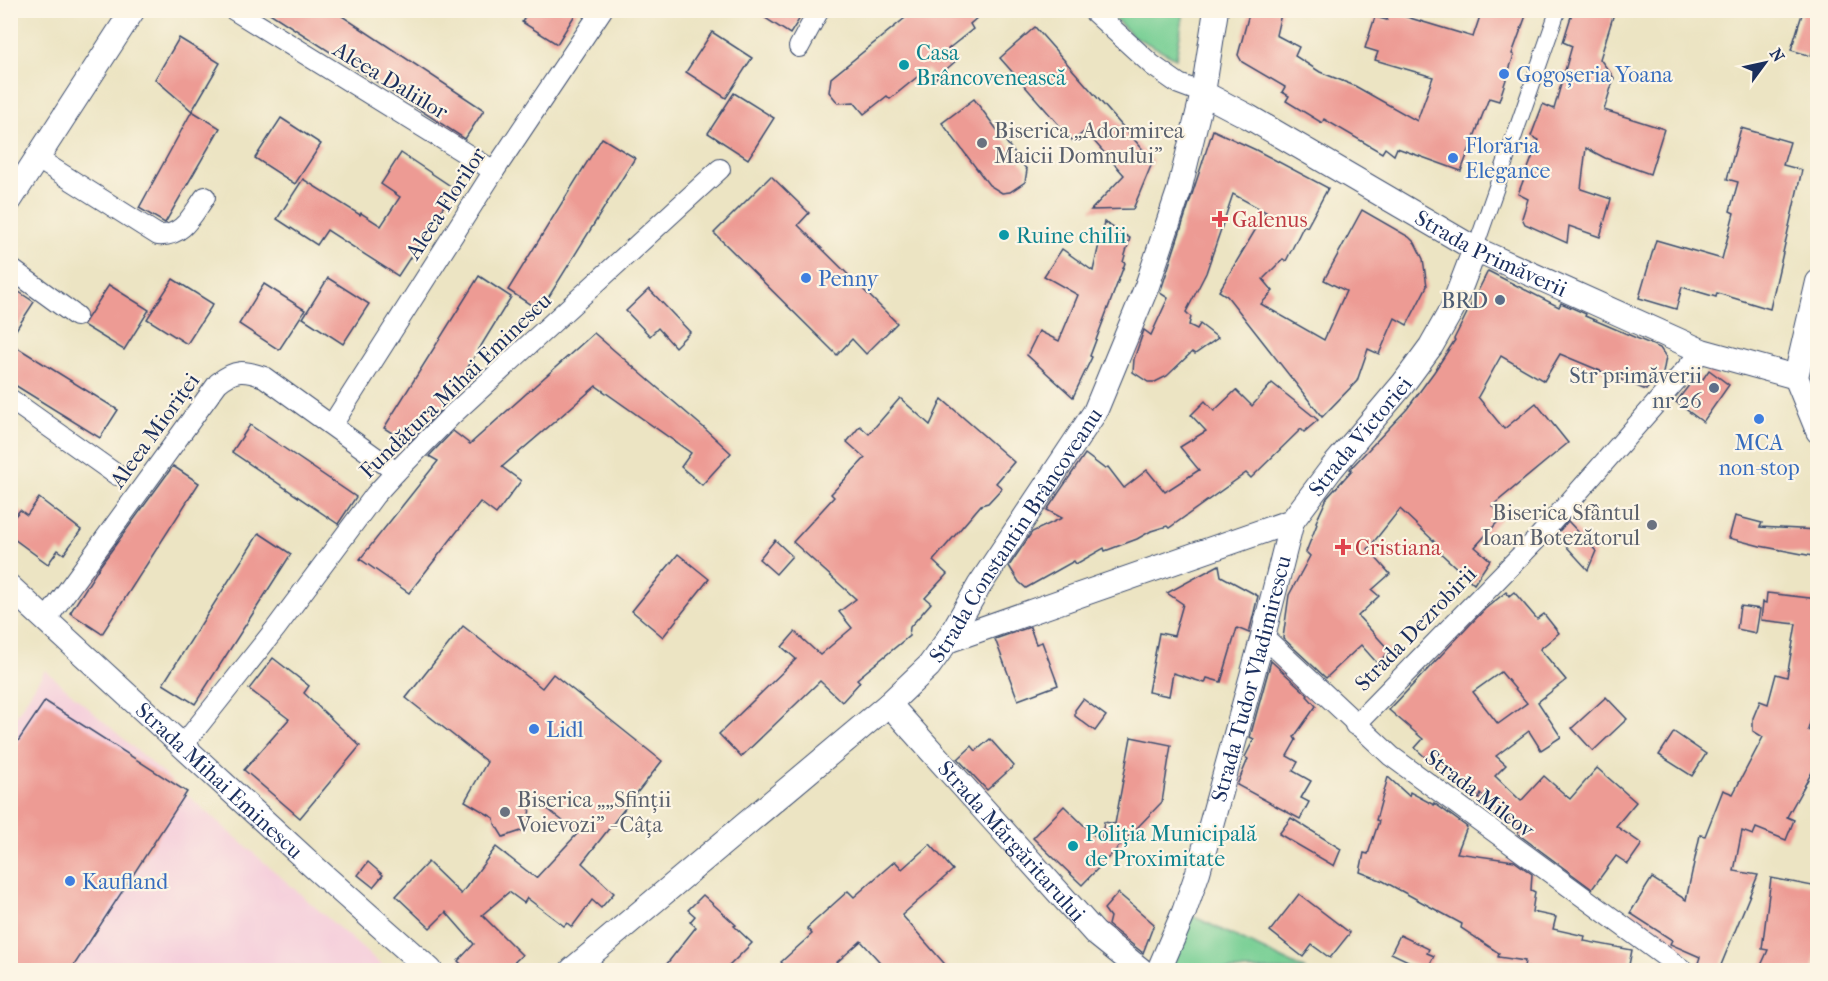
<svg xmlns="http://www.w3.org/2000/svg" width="1828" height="981" viewBox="0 0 1828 981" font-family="'IM FELL French Canon',serif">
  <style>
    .built { fill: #f5cfdb }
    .green { fill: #78cf94; stroke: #4a7f79; stroke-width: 1.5 }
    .building { fill: #ed9b94; fill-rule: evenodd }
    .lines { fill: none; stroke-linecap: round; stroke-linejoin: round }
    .pedestrian-casing { stroke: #3a4a6d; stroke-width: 17 }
    .minor-casing { stroke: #3a4a6d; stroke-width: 22 }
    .tertiary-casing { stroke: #3a4a6d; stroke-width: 26 }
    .pedestrian { stroke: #fff; stroke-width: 15 }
    .minor { stroke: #fff; stroke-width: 20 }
    .tertiary { stroke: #fff; stroke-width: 24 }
    .culture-dot { fill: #0f9aa8; stroke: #fcf5e5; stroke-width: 2 }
    .shop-dot { fill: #3f7fe0; stroke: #fcf5e5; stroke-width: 2 }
    .worship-dot { fill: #6b7280; stroke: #fcf5e5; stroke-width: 2 }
    .health-dot { fill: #e0444e; stroke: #fcf5e5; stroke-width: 2 }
    .service-dot { fill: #5c6f8a; stroke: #fcf5e5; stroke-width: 2 }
    .labels { text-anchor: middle; stroke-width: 4.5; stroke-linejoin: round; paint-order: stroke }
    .culture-label { font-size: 22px; fill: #0d838f; stroke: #fcf5e5; text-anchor: start }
    .shop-label { font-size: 22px; fill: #366cbe; stroke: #fcf5e5; text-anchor: start }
    .street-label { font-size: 22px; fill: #1b2f5e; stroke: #fcf5e5 }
    .worship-label { font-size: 22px; fill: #5b616d; stroke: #fcf5e5; text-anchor: start }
    .health-label { font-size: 22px; fill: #be3a42; stroke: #fcf5e5; text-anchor: start }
    .service-label { font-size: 22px; fill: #4e5e75; stroke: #fcf5e5; text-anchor: end }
  </style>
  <rect width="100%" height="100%" fill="#fcf5e5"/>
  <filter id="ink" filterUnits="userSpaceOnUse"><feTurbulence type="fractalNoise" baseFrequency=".0167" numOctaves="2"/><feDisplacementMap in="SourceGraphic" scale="12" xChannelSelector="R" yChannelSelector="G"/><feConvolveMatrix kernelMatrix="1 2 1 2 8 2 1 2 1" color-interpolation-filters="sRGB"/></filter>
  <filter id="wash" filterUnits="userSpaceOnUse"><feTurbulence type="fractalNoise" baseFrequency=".008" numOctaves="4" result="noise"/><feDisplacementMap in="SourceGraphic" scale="24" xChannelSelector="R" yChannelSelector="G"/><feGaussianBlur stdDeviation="1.35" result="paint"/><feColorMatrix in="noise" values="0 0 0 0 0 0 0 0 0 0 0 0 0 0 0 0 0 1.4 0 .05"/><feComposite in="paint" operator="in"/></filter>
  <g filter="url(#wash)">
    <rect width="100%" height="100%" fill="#ece4c3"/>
    <path class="built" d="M45,670L387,970H11L10,725Z"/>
    <g class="green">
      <path d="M1107,11H1184L1176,58L1133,36Z"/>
      <path d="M1184,912L1306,970H1159Z"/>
    </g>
    <g id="blocks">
      <g class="building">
        <path d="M265,10H333L484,110L465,139Z"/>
        <path d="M529,10H578L557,44L522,22Z"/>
        <path d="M753,10H805L790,34Z"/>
        <path d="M915,10H986L970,24L973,29L948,49L957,60L935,79L927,69L890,99L887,96L864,114L854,102L838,103L829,92L831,78Z"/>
        <path d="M1250,10H1282L1276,35L1299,47L1295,56L1320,72L1355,86L1417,121L1433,77L1375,60L1378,52L1365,48L1375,17L1387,20L1390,12L1473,37L1482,10H1528L1512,54L1514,55L1499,101L1489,98L1461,171L1397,148L1394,155L1385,148L1382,153L1324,119L1322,123L1286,101L1289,96L1282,92L1285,87L1242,62L1238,55Z"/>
        <path d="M1573,10H1615L1600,59L1614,78L1604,110L1664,129L1650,174L1605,158L1586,148L1581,189L1611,199L1600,237L1569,226L1567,243L1525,224L1522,218L1528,199L1518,194L1539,140L1531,136L1543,104L1554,109L1572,46L1563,42Z"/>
        <path d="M1803,11L1818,18V35L1811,56L1791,50Z"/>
        <path d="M1035,27L1153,161L1133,209L1091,210L1124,175L1085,131L1073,141L1000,58Z"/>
        <path d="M712,32L752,58L726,98L686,72Z"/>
        <path d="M179,38L220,63L192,111L155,79Z"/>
        <path d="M734,93L774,118L748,159L708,133Z"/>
        <path d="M974,99L1027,170L1025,182L1010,192L1002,193L989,185L942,123Z"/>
        <path d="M192,111L220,128L165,223L139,208Z"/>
        <path d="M281,118L321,144L295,184L255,158Z"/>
        <path d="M1741,128L1790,142L1783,165L1802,170L1770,309L1717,293L1716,297L1682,287L1676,309L1639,298L1656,240L1722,259L1734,213L1730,211L1738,182L1727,179Z"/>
        <path d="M1213,130L1256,150L1328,188L1307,227L1304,225L1286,261L1283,259L1263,279L1273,291L1261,304L1324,340L1346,291L1324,280L1362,210L1409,237L1415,243L1423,259L1427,286L1407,325L1395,318L1379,354L1368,349L1357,381L1322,417L1227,296L1219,291L1266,212L1233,194L1206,273L1186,312L1191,317L1189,325L1197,329L1200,324L1218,338L1195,354L1192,352L1167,376L1155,382H1148L1133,372L1134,359L1144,330L1151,335L1168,298L1160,293Z"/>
        <path d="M602,138L635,158L540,311L508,290Z"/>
        <path d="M401,153L455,189L398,276L327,230L317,245L277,219L303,179L360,215L361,213L381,226L400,197L381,184Z"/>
        <path d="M771,176L809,213L798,225L897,323L866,354L852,339L837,355L714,233Z"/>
        <path d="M1104,222L1130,238L1123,262L1125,263L1090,356L1092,357L1073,397L1027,355L1039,331L1059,341L1078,295L1044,276L1062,249L1093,271Z"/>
        <path d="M1488,271L1559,307L1561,303L1586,314L1585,316L1660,348L1666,357L1662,379L1655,387L1651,384L1646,390L1560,354L1544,381L1501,356L1478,397L1504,429L1536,403L1568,443L1492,506L1503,516L1475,547L1490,560L1474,584L1434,547L1437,544L1400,509L1368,549L1390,574L1372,590L1379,596L1358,616L1390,651L1377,663L1361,645L1326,678L1283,638L1289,595L1310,556L1306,552L1317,524L1316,522L1327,498L1352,470L1350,469L1407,409L1434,372L1455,340L1454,339Z"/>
        <path d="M479,276L511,297L443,408L408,443L384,428Z"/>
        <path d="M328,278L369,304L343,344L303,318Z"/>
        <path d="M173,279L213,304L187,344L147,319Z"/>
        <path d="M264,284L305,310L279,350L239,324Z"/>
        <path d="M109,285L149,310L124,350L83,325Z"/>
        <path d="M10,286L34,302L10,339Z"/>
        <path d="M649,289L690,332L675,347L658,328L650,336L626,311Z"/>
        <path d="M594,333L703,427L731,453L702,485L681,467L691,453L596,386L502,467L521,481L496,514L480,502L409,593L360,559L438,461L429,456L453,431L470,444Z"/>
        <path d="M10,343L118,410L100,438L10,382Z"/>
        <path d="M1709,370L1729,385L1703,422L1676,402L1697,375L1703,379Z"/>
        <path d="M1272,383L1318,420L1304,432L1301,429L1251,478L1246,473L1169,528L1167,526L1151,531L1137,539L1105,551L1104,548L1076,564L1074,561L1026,588L1019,582L1009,566L1032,532L1062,518L1047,510L1085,454L1105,469L1108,467L1124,488L1147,470L1165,492L1199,470L1180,447L1206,431L1191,415L1205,401L1214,411L1236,390L1252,406Z"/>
        <path d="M900,398L930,425L942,399L1014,462L996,483L1002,488L988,503L981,505L933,561L947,574L925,598L931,603L910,627L909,636L857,679L860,682L842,702L820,681L741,757L719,734L796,659L782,647L795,632L820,655L852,628L839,612L856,599L793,542L834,497L831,494L865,458L847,442L860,426L869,434Z"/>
        <path d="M250,425L356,497L338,524L232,452Z"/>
        <path d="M173,466L199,483L102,634L70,613L100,566Z"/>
        <path d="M39,498L81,530L64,554L58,550L48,564L10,536V522L20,510L27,515Z"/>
        <path d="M1735,516L1762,523L1760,527L1818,530V557L1760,546L1729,538Z"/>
        <path d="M1568,521L1596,551L1588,570L1556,535Z"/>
        <path d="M259,533L291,554L195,704L163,684Z"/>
        <path d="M775,540L792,556L776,574L759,559Z"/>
        <path d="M678,554L709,579L663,637L632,611Z"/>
        <path d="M1219,565L1221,576L1258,596L1249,633L1237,628L1221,682L1207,678L1205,683L1173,673L1169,696L1148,692L1159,633L1174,636L1183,604L1167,593Z"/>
        <path d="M1506,592L1509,596L1514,592L1537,619L1544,614L1559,633L1540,649L1566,680L1538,702L1561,737L1541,750L1529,731L1496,756L1506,765L1495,776L1521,801L1544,776L1570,799L1597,768L1636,802L1616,826L1642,844L1628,864L1616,856L1592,889L1518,834L1519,829L1481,794L1479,799L1439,761L1435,766L1415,748L1423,739L1389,710L1485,609ZM1501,672L1527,703L1498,724L1473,692Z"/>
        <path d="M1767,593L1818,599V696L1808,730L1816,735L1817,763L1787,817L1794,820L1786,840L1756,828L1753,835L1742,831L1734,871L1758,875L1719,970H1717L1698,963L1700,957L1670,944L1672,940L1630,913L1652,878L1686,900L1700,835L1705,836L1723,790L1733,794L1763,737L1753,731V718L1760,701L1768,704L1776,674L1787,677L1796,624L1761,620L1763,602L1766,603Z"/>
        <path d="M1740,606L1760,609L1756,633L1737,629Z"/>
        <path d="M463,626L542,688L553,674L662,761L582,863L614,893L601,908L592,900L572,927L567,923L564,926L527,898L524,903L509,892L482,915L522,955L506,970H467L458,961L474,944L446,912L430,928L396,896L428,862L461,894L496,847L536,878L578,833L531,796L528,827L521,831L503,837L495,824L494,818L465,801L487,762L406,698Z"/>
        <path d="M1030,627L1036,644L1042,642L1058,685L1018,700L995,639Z"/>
        <path d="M273,658L309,686L304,693L360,746L300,818L244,770L289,719L249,689Z"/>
        <path d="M1271,661L1308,695L1307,696L1316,706L1294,737L1296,740L1287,756L1298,762L1293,771L1311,781L1301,798L1309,802L1300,819L1237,785L1248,759L1245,757L1254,739L1250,737Z"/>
        <path d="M1606,697L1627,719L1593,751L1572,728Z"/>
        <path d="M1083,699L1106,716L1095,731L1075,716V710Z"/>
        <path d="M45,701L187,792L71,970H10V753Z"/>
        <path d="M1674,732L1706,754L1692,776L1659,755Z"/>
        <path d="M1131,737L1171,745L1162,802L1082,885L1033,838L1064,806L1101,842L1104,822L1115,824Z"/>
        <path d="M990,739L1014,766L987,790L958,759L972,746L976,751Z"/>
        <path d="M1388,777L1409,796L1410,792L1434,805V803L1467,827L1457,853L1514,861L1532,874L1531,890L1535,892L1532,912L1556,917L1553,929L1585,936L1584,941L1632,950L1628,970H1544L1524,967L1525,961L1498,957L1499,953L1461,928L1462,924L1383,881L1360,872L1364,853L1368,854L1379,821L1376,820Z"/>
        <path d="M1291,818L1341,849L1334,866L1279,834Z"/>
        <path d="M930,844L953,870L902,915L950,970H887L861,941L828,970H789L781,962L812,934L807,928L848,891L854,897L895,861L902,869Z"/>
        <path d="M368,862L383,875L373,887L358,875Z"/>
        <path d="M1771,878L1818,887V937L1813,970H1759L1768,950L1762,949Z"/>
        <path d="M1118,893L1154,924L1143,953L1108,925L1110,917L1104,909Z"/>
        <path d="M1299,894L1350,933L1330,958L1312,945L1303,957L1270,931Z"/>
        <path d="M703,895L736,925L734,926L752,943L725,970H662L696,927L690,922L695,916L688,910Z"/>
        <path d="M1400,935L1429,949L1427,953L1434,956L1427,970L1391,953Z"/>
      </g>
    </g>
  </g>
  <g filter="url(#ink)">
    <use href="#blocks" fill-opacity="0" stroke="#3a4a6d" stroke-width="1.5"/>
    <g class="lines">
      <defs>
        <path id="pedestrian" d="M1475,249L1558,10"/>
        <g id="minor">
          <path d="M234,10L494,171"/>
          <path d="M1092,10L1152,65L1179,84L1203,93"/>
          <path d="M799,47L819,10"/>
          <path d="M38,159L158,235C183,237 192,215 205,197"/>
          <path d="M10,268L76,316"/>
          <path d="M10,399L117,475"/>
          <path d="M332,425L494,171L602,10"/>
          <path d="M46,620L218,383C235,369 244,370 264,377L396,472"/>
          <path d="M1263,636L1391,756L1683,970"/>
          <path d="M1355,725L1536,540L1702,351"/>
          <path d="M183,745L276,628L375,495L396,472L450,417L720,169"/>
        </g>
        <g id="tertiary">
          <path id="s1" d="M1203,93L1249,117L1475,249L1702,351L1796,377"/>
          <path d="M10,200L133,10"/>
          <path d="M1818,282L1796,377L1818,431"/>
          <path id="s2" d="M10,587L314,867L430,970"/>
          <path id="s3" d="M947,641L1292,521L1332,468L1403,384L1431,346L1452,309L1475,249"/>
          <path id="s4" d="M889,704L1095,933L1141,970"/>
          <path id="s5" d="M572,970L889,704L929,666L947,641L979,586L1095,412L1147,286L1179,191L1203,93L1216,10"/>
          <path id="s6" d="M1159,970L1184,912L1198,872L1263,636L1292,521"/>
        </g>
      </defs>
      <use href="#pedestrian" class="pedestrian-casing"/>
      <use href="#minor" class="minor-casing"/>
      <use href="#tertiary" class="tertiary-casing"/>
      <use href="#pedestrian" class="pedestrian"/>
      <use href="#minor" class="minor"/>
      <use href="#tertiary" class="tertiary"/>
    </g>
  </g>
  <g class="culture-dot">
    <circle cx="904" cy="65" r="6"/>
    <circle cx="1004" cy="235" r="6"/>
    <circle cx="1073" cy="846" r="6"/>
  </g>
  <g class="shop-dot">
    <circle cx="1504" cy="74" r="6"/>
    <circle cx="1453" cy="158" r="6"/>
    <circle cx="806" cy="278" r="6"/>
    <circle cx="1759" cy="419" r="6"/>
    <circle cx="534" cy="729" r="6"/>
    <circle cx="70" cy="881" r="6"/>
  </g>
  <g class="worship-dot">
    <circle cx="982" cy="143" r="6"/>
    <circle cx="1652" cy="525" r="6"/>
    <circle cx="505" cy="812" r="6"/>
  </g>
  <g class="health-dot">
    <path d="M1217 210h6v6h6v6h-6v6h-6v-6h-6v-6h6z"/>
    <path d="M1340 538h6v6h6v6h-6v6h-6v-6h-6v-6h6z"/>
  </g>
  <g class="service-dot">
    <circle cx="1500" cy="300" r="6"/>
    <circle cx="1714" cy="388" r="6"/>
  </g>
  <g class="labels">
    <g class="culture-label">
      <text x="916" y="60">Casa<tspan x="916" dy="25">Brâncovenească</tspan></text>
      <text x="1016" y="243">Ruine chilii</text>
      <text x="1085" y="841">Poliția Municipală<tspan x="1085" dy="25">de Proximitate</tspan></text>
    </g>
    <g class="shop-label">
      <text x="1516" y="82">Gogoșeria Yoana</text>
      <text x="1465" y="153">Florăria<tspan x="1465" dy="25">Elegance</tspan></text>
      <text x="818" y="286">Penny</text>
      <text x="1759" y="450" text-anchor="middle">MCA<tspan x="1759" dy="25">non-stop</tspan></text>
      <text x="546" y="737">Lidl</text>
      <text x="82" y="889">Kaufland</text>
    </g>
    <g class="street-label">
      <text transform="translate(391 80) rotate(31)" y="8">Aleea Daliilor</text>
      <text transform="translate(445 203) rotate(-57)" y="8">Aleea Florilor</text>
      <text dy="8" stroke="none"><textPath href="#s1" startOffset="330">Strada Primăverii</textPath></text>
      <text transform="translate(455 385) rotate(-44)" y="8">Fundătura Mihai Eminescu</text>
      <text transform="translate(154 430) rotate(-54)" y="8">Aleea Mioriței</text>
      <text dy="8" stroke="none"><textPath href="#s3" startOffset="474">Strada Victoriei</textPath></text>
      <text dy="8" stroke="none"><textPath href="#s5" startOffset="626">Strada Constantin Brâncoveanu</textPath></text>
      <text transform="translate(1415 628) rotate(-46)" y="8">Strada Dezrobirii</text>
      <text dy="8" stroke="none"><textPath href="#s6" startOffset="306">Strada Tudor Vladimirescu</textPath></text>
      <text dy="8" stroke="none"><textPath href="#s2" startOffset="285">Strada Mihai Eminescu</textPath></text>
      <text transform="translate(1480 793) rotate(37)" y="8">Strada Milcov</text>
      <text dy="8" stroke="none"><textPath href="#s4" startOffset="184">Strada Mărgăritarului</textPath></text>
    </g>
    <g class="worship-label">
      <text x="994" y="138">Biserica „Adormirea<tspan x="994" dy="25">Maicii Domnului”</tspan></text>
      <text x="1640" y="520" text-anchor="end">Biserica Sfântul<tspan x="1640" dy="25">Ioan Botezătorul</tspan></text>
      <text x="517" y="807">Biserica „„Sfinții<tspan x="517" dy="25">Voievozi” - Câța</tspan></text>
    </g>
    <g class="health-label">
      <text x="1232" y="227">Galenus</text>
      <text x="1355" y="555">Cristiana</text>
    </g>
    <g class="service-label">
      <text x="1488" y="308">BRD</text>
      <text x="1702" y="383">Str primăverii<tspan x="1702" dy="25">nr 26</tspan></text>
    </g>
  </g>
  <rect width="1828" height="981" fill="none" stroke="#fcf5e5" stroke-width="36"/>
  <g transform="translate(1765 63) rotate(57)" stroke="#fcf5e5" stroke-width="4.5" paint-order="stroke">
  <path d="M0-4.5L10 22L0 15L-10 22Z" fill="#1b2f5e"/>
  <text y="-9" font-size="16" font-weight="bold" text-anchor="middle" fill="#1b2f5e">N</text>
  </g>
</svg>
